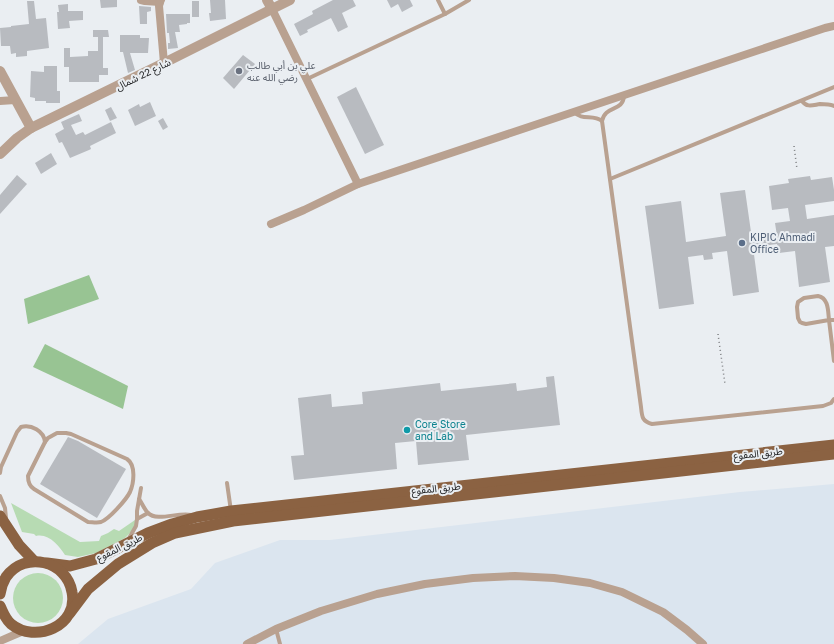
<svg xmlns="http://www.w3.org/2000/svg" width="834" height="644" viewBox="0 0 834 644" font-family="'Golos Text','Noto Sans Arabic',sans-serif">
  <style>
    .built { fill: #dbe5ef }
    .green { fill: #b7dbb3 }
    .forest { fill: #98c493 }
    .building { fill: #b8bbc0 }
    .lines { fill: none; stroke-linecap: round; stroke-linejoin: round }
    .path { stroke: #7d7f82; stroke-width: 1.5; stroke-dasharray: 1 3; stroke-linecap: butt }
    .service { stroke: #b9a190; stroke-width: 4 }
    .minor { stroke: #b9a190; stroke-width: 8 }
    .tertiary { stroke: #b9a190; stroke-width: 10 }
    .primary { stroke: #8b6242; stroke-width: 11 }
    .worship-dot { fill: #6b7280; stroke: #eaeef2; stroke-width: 1.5 }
    .service-dot { fill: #5c6f8a; stroke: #eaeef2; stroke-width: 1.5 }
    .culture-dot { fill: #0f9aa8; stroke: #eaeef2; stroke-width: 1.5 }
    .labels { text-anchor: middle; stroke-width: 4; stroke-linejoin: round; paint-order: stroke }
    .worship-label { font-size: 10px; fill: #5b616d; stroke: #eaeef2; text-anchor: start }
    .street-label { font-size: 10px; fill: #232426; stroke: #eaeef2 }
    .service-label { font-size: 10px; fill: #4e5e75; stroke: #eaeef2; text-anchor: start }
    .culture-label { font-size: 10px; fill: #0d838f; stroke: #eaeef2; text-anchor: start }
  </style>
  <rect width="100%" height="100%" fill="#eaeef2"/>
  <path class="built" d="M834,484V644H78L108,619L191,589L215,563L280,540H330L740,492Z"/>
  <g class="green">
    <path d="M11,503L80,542L99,541L101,536L108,533L114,529L119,531L135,520V528L125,538L96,553L78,557L65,555C59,546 49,533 36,536L34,534L22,532Z"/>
    <circle cx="38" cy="598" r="25"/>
  </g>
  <g class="forest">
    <path d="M89,275L99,299L28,324L24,299Z"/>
    <path d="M45,344L128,386L123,409L33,367Z"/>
  </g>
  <g class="building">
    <path d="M100,0H117V7L101,8Z"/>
    <path d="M210,0H225L226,19L210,21L209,13H211Z"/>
    <path d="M333,0H353L356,6L342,13L348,27L338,32L331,18L307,30L308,32L300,36L294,24L313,14L312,11Z"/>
    <path d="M387,0H410L413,6L402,12L398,4L391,8Z"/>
    <path d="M27,1H34L36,19L46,18L49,48L27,51V56L16,57V53L11,54L10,46H1L0,28L11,27V26L29,24Z"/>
    <rect x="192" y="1" width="7" height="16"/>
    <path d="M68,4V11H83V20L69,21L70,28L58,29L57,12H59L58,5Z"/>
    <path d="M139,6L151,7V11L147,12V24H140Z"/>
    <path d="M166,14H190V23H187V24L179,25L180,32H175L178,48L168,49V43H170L169,33H167Z"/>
    <path d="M93,30H108L109,37H103V68H108V75H99V82H69V67H64V48H70V57L88,56V51H98V37H93Z"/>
    <path d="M120,35H140V38H149L148,53H130L135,70L128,73L123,52H120Z"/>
    <path d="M243,55L255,64L234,89L223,78Z"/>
    <path d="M44,66H57V91H60V103H46V101H35V98L30,97L31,71L44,72Z"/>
    <path d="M356,87L384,145L365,154L337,97Z"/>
    <path d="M150,102L156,116L135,126L128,110L139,104L140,107Z"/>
    <path d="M111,107L117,118L110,121L105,110Z"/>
    <path d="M79,114L82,121L71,125L76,135L83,132L85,135L111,122L116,133L90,146L91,149L89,150L70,158L62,142L59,143L55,134L64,129L61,122Z"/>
    <path d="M163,118L168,127L163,130L158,121Z"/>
    <path d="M51,153L57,164L41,174L35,163Z"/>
    <path d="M17,175L27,184L0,214V195Z"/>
    <path d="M810,176L811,180L832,177L834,190V201L805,205L807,219L834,215V246L825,247L830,282L799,287L795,251L779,253L777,244L753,247L759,292L733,296L727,251L712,253L713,259L704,260L703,255L688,257L694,304L659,309L645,206L681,201L686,242L726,236L720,193L745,190L752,239L777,236L775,223L790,221L788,208L772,210L769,186L789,183L788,179Z"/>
    <path d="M554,376L560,425L466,435L469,460L418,465L416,441L395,443L397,469L294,480L291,456L304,455L298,398L331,394L332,407L363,404L362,392L440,383L441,391L516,383L517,391L547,387L546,377Z"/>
    <path d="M68,437L78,441L126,469L97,518L40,484Z"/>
  </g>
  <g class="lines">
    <g class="path">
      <path d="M794,146L797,169"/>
      <path d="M718,334L725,384"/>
    </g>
    <g class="service">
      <path d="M438,0L445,14"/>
      <path d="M307,79L445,14L469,0"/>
      <path d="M624,96C623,112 605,105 602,121L641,407C642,417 642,421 652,424L823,406L831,403L834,399"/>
      <path d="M802,101C807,108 813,105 820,104C825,104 830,104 834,106"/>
      <path d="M574,112C582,121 593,114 602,121"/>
      <path d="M610,179L834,87"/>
      <path d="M818,296C829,298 828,312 829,320L806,324L802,323L800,322L798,318L797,307L798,302L804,298Z"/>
      <path d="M834,320H829L834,361"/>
      <path d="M57,433H66L71,434L127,459C136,465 134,483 130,492C126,500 109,519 101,522C97,523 92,522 88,522L34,489C29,486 28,482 28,476L45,442L48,438Z"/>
      <path d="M0,473L1,467L17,432L21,427C31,424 44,431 45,442"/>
      <path d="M227,483L231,511"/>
      <path d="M0,496L5,508L6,518"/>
      <path d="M139,499C142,503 144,509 148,513C157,522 178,512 191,515"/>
      <path d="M137,519L148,513"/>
      <path d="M128,540L136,526L137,519V511L141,488"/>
      <path d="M276,629L280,644"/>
    </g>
    <g class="minor">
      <path d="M141,0L145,1L160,2"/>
      <path d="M161,0L160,2L159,6L164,63"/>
      <path d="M272,9L358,184"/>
      <path d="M0,101L15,100"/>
      <path d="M271,224L304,210L358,184L825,28L834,26"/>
      <path d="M0,641L21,632"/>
      <path d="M247,644L276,629L321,611L377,594L425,584L473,578L515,576L554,578L590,583L622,592L663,612L687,630L703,644"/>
    </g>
    <g class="tertiary">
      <path d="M267,0L272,9"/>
      <path d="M0,71L31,128"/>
      <path d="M0,154L17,138L31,128L164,63L290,0"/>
    </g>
    <g class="primary">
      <path d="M0,516L19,545L34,561"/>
      <path d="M47,563L70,566L96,559L148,533L172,524L197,517L231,511L834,445"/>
      <path d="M0,594C1,588 3,582 6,577C25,550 67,561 72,592C79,626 35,644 11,624C5,619 3,612 0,606"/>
      <path d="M70,613L88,589L118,564L152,543L175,533L233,521L834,454"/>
    </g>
  </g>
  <circle class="worship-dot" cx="239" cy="71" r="4"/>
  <circle class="service-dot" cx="742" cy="243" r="4"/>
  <circle class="culture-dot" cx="407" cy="430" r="4"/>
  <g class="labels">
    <g class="worship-label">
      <text x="247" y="69">علي بن أبي طالب<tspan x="247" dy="12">رضي الله عنه</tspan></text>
    </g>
    <g class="street-label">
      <text transform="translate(143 74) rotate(-26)" y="4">شارع 22 شمال</text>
      <text transform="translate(758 453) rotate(-6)" y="4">طريق المقوع</text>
      <text transform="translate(436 488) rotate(-6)" y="4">طريق المقوع</text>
      <text transform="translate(119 547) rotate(-26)" y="4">طريق المقوع</text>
    </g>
    <g class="service-label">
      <text x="750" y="241">KIPIC Ahmadi<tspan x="750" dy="12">Office</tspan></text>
    </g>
    <g class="culture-label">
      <text x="415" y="428">Core Store<tspan x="415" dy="12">and Lab</tspan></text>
    </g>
  </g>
</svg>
